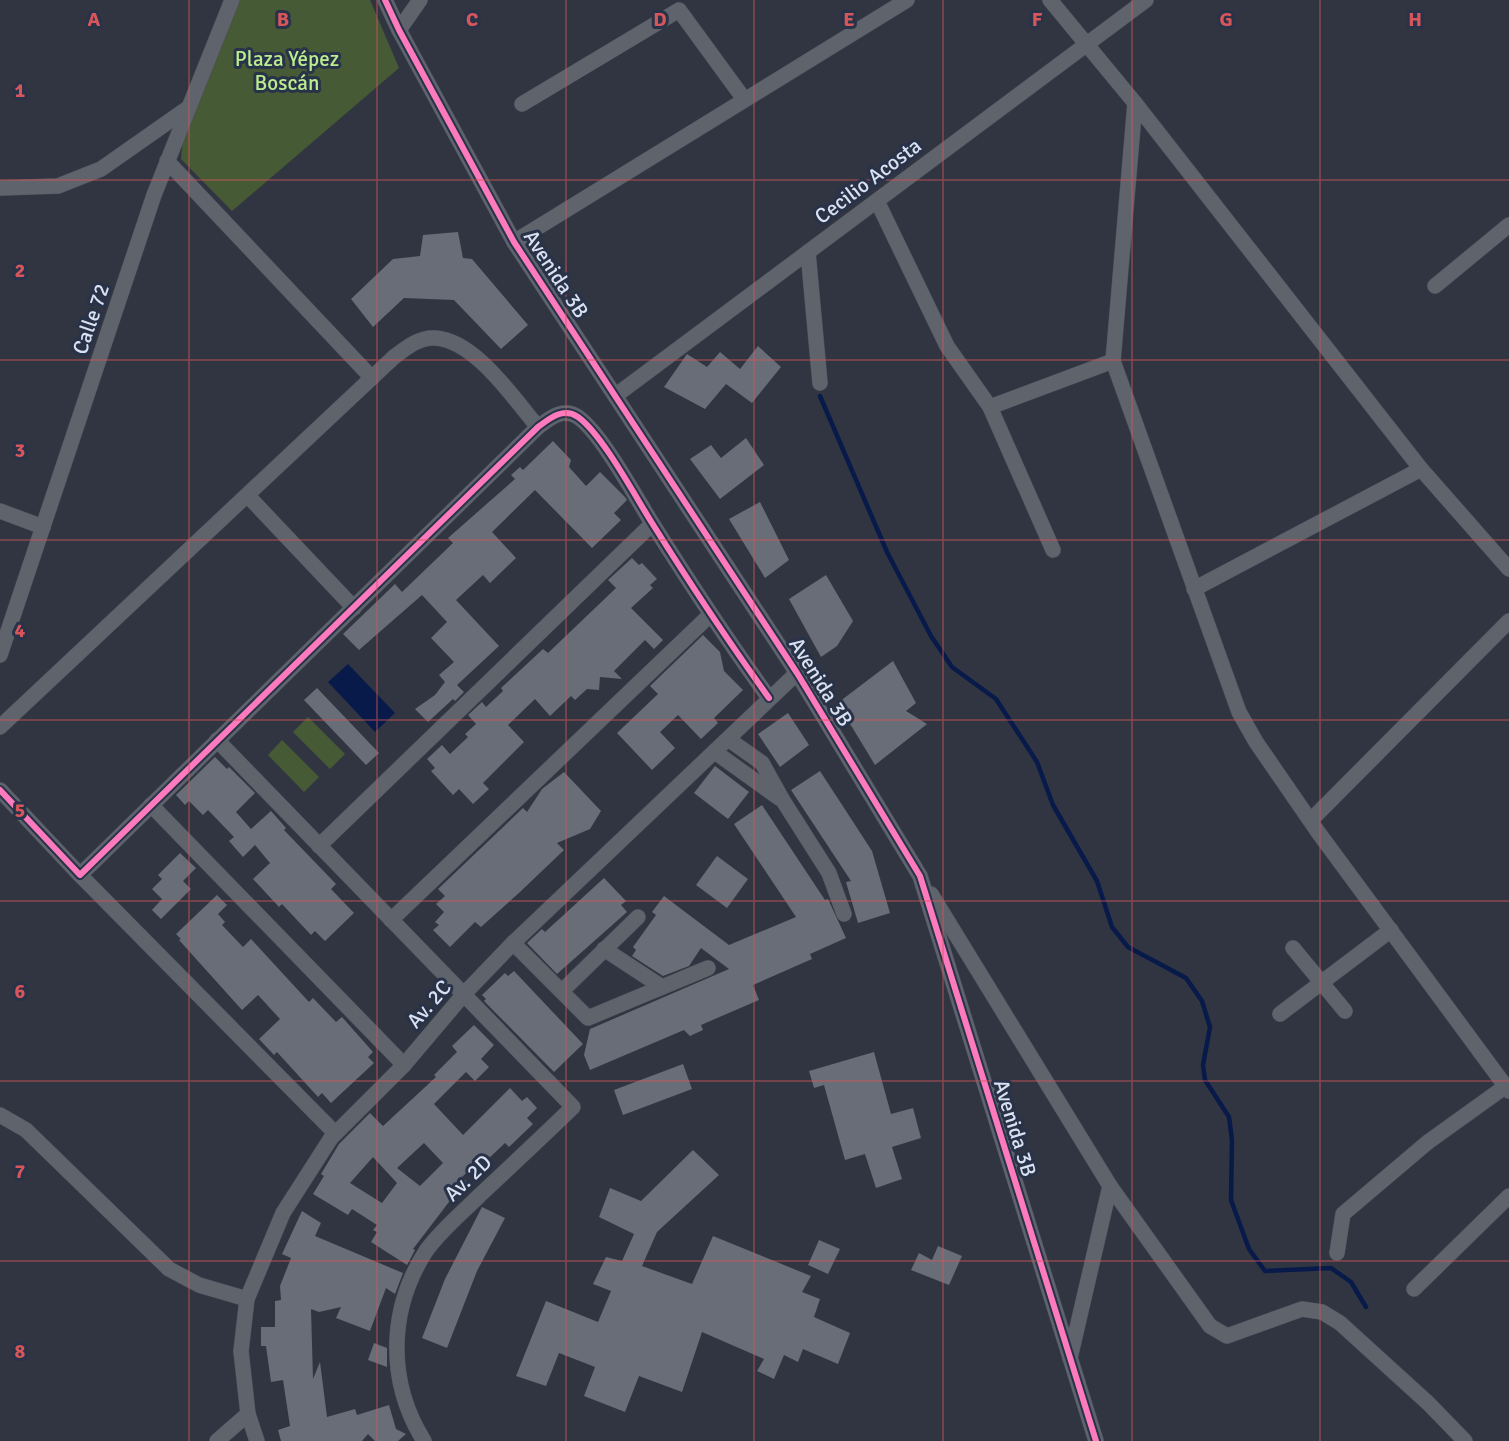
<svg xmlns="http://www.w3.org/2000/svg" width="1509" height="1441" viewBox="0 0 1509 1441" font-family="Signika,sans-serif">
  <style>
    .green { fill: #465a35 }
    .water { fill: #071a4a }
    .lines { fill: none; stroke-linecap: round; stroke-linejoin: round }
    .stream { stroke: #071a4a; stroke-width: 4.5 }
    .building { fill: #686d78; fill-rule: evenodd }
    .minor-casing { stroke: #4c515c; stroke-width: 16 }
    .minor { stroke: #5e636c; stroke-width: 15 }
    .cycleway-casing { stroke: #283249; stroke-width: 10 }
    .cycleway { stroke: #fd7abc; stroke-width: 6 }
    .grid { fill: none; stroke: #d7565a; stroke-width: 1.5; stroke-opacity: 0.55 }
    .labels { text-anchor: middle; stroke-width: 6; stroke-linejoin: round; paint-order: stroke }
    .park-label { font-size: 21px; fill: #bbec8f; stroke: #283249 }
    .street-label { font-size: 21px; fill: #dae2f1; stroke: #283249 }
    .grid-label { font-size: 20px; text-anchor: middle; font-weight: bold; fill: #d7565a; stroke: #283249; stroke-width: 6; stroke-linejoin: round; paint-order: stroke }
  </style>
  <rect width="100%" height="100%" fill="#303541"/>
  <g class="green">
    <path d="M240,0H370L399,68L232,211L181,159L183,137Z"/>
    <path d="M308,717L345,754L330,769L293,732Z"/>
    <path d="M282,740L319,777L304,792L268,755Z"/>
  </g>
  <path class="water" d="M348,664L395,713L375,732L328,682Z"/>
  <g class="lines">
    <path class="stream" d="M820,396L887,552L931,636L952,667L996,699L1037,762L1053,805L1097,881L1112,927L1128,947L1186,978L1202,1001L1210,1027L1203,1065L1205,1080L1229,1117L1232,1140L1231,1200L1249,1249L1265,1271L1331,1268L1351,1282L1366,1307"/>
  </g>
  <g class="building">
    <path d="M458,232L463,258L472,259L528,325L501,349L454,300L404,298L373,327L351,299L393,259L420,256L423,235Z"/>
    <path d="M758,346L781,367L752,403L726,384L705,409L664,387L687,354L707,367L720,352L740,369Z"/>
    <path d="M746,438L764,465L720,499L690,459L711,445L721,458Z"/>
    <path d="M553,441L571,460L569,467L586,486L600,472L625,497L627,500L614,513L621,520L592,548L535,490L492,532L516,558L490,583L483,575L456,600L499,646L457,685L464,692L455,701L453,699L428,722L415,709L435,695L445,682L439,675L454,662L431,638L447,622L422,595L359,650L343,634L395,584L402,592L453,543L448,538L515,479L511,475L520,467L523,470Z"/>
    <path d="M760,502L789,560L765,578L729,519Z"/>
    <path d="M632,558L639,565L642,563L657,579L650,585L653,588L631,608L663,640L654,649L645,640L614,671L622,679L600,677L599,690L587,689L575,700L571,696L550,716L535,699L508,725L524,742L483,783L489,789L473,804L459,789L453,795L431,771L435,768L427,759L442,745L450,754L468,737L465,734L476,724L468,715L482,702L486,707L503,691L501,688L543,649L548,653L616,588L608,580Z"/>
    <path d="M826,575L853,621L837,646L821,657L789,599Z"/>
    <path d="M703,635L720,652L724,671L743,690L714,718L718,723L701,739L678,715L660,732L675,748L652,770L617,733L658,694L650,686Z"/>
    <path d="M893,661L916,703L906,711L927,724L875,765L852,727L835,705Z"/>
    <path d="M317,688L379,753L366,765L304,700Z"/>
    <path d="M788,713L809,745L780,767L758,734Z"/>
    <path d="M215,757L227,769L229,767L255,793L236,812L251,829L271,811L286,828L284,830L336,884L331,889L354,913L325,941L315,931L311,935L282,904L279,907L253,879L270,863L255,845L243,857L229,841L234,837L208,810L203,815L189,801L185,805L176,795Z"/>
    <path d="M715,766L749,792L728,819L694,793Z"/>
    <path d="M820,771L872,851L890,913L858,923L846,882L851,881L791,790Z"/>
    <path d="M564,772L601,811L590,829L557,843L564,850L520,892L481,927L475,922L450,947L433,930L439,925L435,922L444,912L436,904L445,896L438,889L523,808L527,812L542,789Z"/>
    <path d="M762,805L825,900L828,899L846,938L810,954L812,959L753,985L759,1000L701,1025L703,1030L690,1036L684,1030L590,1070L584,1055L590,1029L729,969L701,948L689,966L663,976L632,956L636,950L633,947L656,915L652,912L664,896L729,945L796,917L734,824Z"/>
    <path d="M180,853L196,868L183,881L191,889L161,919L152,910L162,899L152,889L162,879L158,875Z"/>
    <path d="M717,856L748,879L727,908L696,885Z"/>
    <path d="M604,878L626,901L621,905L627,912L557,974L527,943L542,929L545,932Z"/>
    <path d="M217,895L227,905L218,914L225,922L222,925L243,947L251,939L309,1002L313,998L336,1022L342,1017L373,1052L368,1057L374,1063L331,1103L322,1093L318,1097L277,1052L274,1055L259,1039L280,1019L258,995L242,1010L179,940L181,939L176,934Z"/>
    <path d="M514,971L583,1044L554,1072L484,1001L486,999L482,995L505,973L508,976Z"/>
    <path d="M474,1025L494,1045L481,1059L489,1067L475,1081L466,1072L434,1104L463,1135L510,1088L522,1101L527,1097L537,1108L527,1118L533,1124L509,1147L505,1143L486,1161L483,1157L462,1177L467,1182L452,1198L413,1249L415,1250L407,1265L371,1242L377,1232L373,1230L377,1225L352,1209L348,1215L313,1194L324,1176L321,1174L339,1144L370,1113L383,1126L436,1077L434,1075L457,1052L452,1046ZM424,1143L443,1163L420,1186L397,1168ZM373,1157L397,1183L382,1203L350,1183Z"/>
    <path d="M874,1052L891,1114L913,1108L921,1138L892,1147L902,1179L876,1188L865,1154L845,1160L824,1085L814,1088L809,1071Z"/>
    <path d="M683,1064L692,1089L623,1115L614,1090Z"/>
    <path d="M693,1150L719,1175L657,1232L642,1266L692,1284L713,1236L811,1276L802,1292L820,1299L814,1317L850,1333L838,1364L803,1349L798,1362L784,1355L774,1379L757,1371L764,1359L702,1332L682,1392L639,1376L625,1412L584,1396L595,1367L559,1353L546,1386L516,1376L546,1301L598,1322L611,1291L593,1284L606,1257L622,1261L634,1234L599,1217L610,1188L641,1201Z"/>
    <path d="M482,1207L505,1218L477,1271L447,1348L422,1338L445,1279Z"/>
    <path d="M302,1211L321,1223L315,1236L403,1273L395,1294L386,1288L370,1331L336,1318L341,1307L319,1312L311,1309L313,1379L320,1362L327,1417L355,1409L357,1415L389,1405L396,1429L406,1434L398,1441H375L368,1434L362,1441H281L278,1430L290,1426L283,1380L271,1382L266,1346H261V1327H275V1301L281,1300L280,1286L291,1258L282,1254Z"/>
    <path d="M819,1240L840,1249L828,1274L808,1265Z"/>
    <path d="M938,1246L962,1256L949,1285L911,1270L919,1253L932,1260Z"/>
    <path d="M374,1343L387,1348V1367L368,1360Z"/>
  </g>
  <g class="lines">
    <defs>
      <g id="minor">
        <path d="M385,0L399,30L514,242L797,673L920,876L1096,1441"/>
        <path d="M1050,0L1135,103L1421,469L1509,569"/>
        <path d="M399,30L420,0"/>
        <path d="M1135,103L1113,361L1239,712L1256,742L1318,832L1509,1091"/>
        <path d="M522,104L679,10L744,99"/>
        <path d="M167,161L372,378"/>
        <path d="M0,188L58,186L101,169L188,108"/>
        <path d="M877,201L947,346L990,407L1053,550"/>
        <path d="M514,242L907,0"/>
        <path d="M808,252L820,383"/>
        <path d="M1435,286L1509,225"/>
        <path d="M615,396L1146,0"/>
        <path d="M990,407L1113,361"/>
        <path d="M249,497L354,608"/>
        <path d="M0,511L43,527"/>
        <path d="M1194,589L1421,469"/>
        <path d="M0,655L154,195L232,0"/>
        <path d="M0,727L394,357C406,348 419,337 435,338C475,340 514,399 538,427"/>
        <path d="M728,739L762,763L782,799L829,873L844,914"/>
        <path d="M217,740L573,1107C542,1137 511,1166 480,1195C463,1212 440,1231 426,1251C388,1310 387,1382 424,1441"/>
        <path d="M715,752L779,798"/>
        <path d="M0,790L80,875L538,427C550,418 563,407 578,417C602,434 635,496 652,523C689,582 728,641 769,698"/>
        <path d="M151,805L404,1065"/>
        <path d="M1311,820L1509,621"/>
        <path d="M319,846L652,524"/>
        <path d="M80,875L335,1133"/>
        <path d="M931,894L1110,1186L1070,1358"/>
        <path d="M391,920L710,615"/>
        <path d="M513,943L588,1018L708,968"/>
        <path d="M1293,948L1345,1011"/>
        <path d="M604,949L662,987"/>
        <path d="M562,991L638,917"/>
        <path d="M1280,1014L1391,930"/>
        <path d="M0,1115L26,1130L169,1269L199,1285L247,1299"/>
        <path d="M1110,1186L1210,1326L1227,1336L1302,1309L1322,1312L1340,1323L1428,1403L1465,1441"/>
        <path d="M1337,1253L1343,1214L1428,1142L1506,1086"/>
        <path d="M1414,1289L1509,1196"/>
        <path d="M217,1441L248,1414"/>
        <path d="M257,1441L248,1414L241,1351L247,1299L283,1213L331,1138L404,1065L464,994L513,943L797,673"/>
      </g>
    </defs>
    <use href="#minor" class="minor-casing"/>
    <use href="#minor" class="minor"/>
    <defs>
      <g id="cycleway">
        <path d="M385,0L399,30L514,242L797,673L920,876L1096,1441"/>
        <path d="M0,790L80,875L538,427C550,418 563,407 578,417C602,434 635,496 652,523C689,582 728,641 769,698"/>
      </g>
    </defs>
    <use href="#cycleway" class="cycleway-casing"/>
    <use href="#cycleway" class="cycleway"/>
  </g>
  <path class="grid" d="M189,0V1441M377,0V1441M566,0V1441M754,0V1441M943,0V1441M1132,0V1441M1320,0V1441M0,180H1509M0,360H1509M0,540H1509M0,720H1509M0,901H1509M0,1081H1509M0,1261H1509"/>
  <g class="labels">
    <g class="park-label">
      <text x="287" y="66">Plaza Yépez<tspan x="287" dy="24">Boscán</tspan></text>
    </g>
    <g class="street-label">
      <text transform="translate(868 181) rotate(-37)" y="7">Cecilio Acosta</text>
      <text transform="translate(556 274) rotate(57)" y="7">Avenida 3B</text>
      <text transform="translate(91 319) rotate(-71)" y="7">Calle 72</text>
      <text transform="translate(821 682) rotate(58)" y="7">Avenida 3B</text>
      <text transform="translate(429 1004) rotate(-49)" y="7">Av. 2C</text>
      <text transform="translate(1015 1128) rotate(73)" y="7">Avenida 3B</text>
      <text transform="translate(468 1178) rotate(-44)" y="7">Av. 2D</text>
    </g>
  </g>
  <g class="grid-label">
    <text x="94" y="26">A</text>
    <text x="283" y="26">B</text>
    <text x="472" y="26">C</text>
    <text x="660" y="26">D</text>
    <text x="849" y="26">E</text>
    <text x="1037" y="26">F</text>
    <text x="1226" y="26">G</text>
    <text x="1415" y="26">H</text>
    <text x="20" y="97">1</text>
    <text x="20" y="277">2</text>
    <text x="20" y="457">3</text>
    <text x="20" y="637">4</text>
    <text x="20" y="817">5</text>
    <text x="20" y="998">6</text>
    <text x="20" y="1178">7</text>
    <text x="20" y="1358">8</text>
  </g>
</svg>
